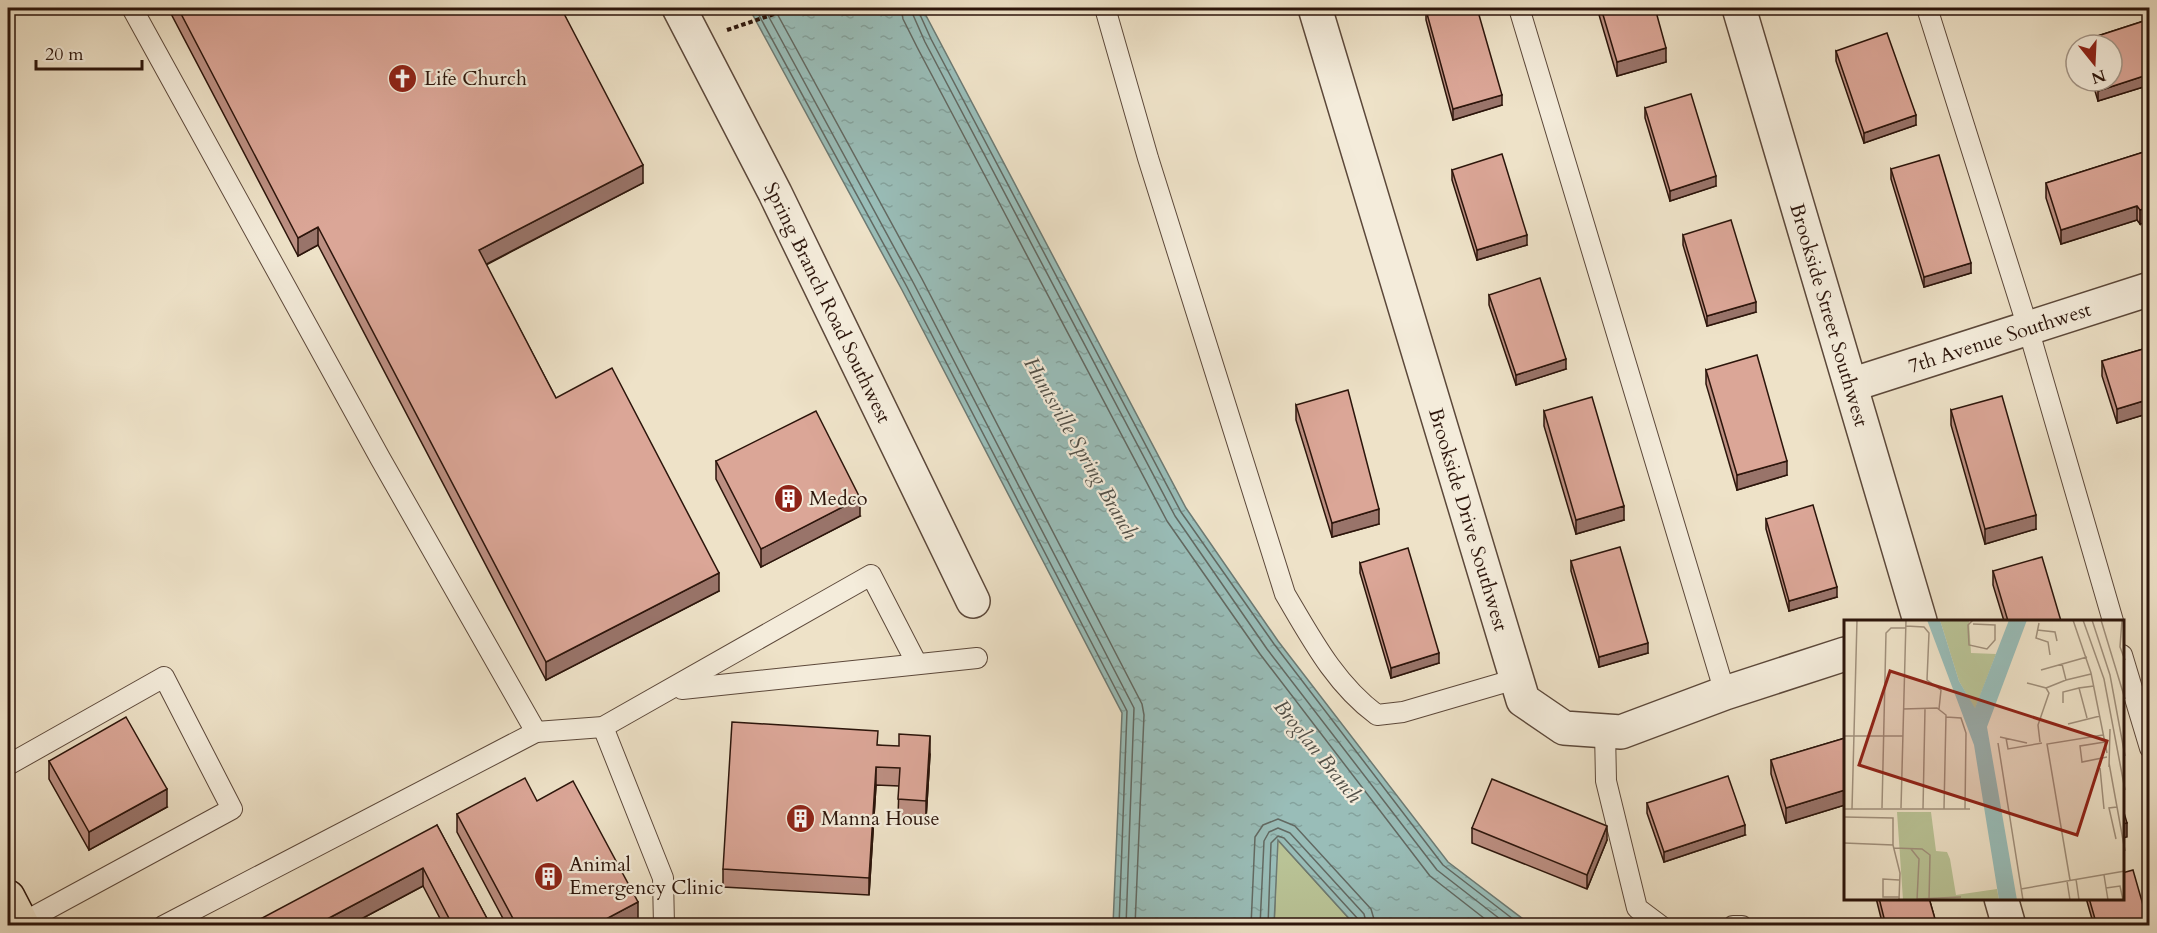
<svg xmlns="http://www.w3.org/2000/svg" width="2157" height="933" viewBox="0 0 2157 933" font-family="Cardo,serif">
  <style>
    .grass { fill: #b9c396; stroke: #726c50; stroke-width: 1.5 }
    .water { fill: url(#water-ripples); stroke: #6d7a73; stroke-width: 1.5 }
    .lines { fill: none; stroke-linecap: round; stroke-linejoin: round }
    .shore { stroke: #626962; stroke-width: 1.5 }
    .lane-casing { stroke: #5c483a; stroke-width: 22 }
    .street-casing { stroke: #5c483a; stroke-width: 36 }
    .primary-casing { stroke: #2c150b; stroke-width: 36 }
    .path { stroke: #2c150b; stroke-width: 4; stroke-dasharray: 4.5 3; stroke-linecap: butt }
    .lane { stroke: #f4ecdb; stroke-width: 20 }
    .street { stroke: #f4ecdb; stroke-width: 33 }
    .primary { stroke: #eee2c8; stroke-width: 33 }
    .wall { fill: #bc8f82; stroke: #2c150b; stroke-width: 1.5 }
    .shaded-wall { fill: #99746a; stroke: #2c150b; stroke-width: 1.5 }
    .building { fill: #dba697; stroke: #2c150b; stroke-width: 1.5 }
    .labels { text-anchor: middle; stroke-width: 4.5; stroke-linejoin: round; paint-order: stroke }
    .poi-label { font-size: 20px; fill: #2c150b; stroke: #f4ecdb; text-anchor: start }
    .street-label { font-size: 20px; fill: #2c150b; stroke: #f4ecdb }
    .water-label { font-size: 21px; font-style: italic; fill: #525048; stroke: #f4ecdb }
    .inset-road { fill: none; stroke: #a0907c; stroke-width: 1.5 }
    .view { fill: #8f2418; fill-opacity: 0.15; stroke: #8f2418; stroke-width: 3 }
    .inset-edge { fill: none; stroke: #2c150b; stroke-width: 3 }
  </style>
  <defs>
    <pattern id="water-ripples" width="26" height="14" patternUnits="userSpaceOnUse" patternTransform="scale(1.5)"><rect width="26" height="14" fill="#99bdb8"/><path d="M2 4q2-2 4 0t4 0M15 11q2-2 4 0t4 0" fill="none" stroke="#84a29d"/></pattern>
  </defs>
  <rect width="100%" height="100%" fill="#eee2c8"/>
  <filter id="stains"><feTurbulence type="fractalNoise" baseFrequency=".00333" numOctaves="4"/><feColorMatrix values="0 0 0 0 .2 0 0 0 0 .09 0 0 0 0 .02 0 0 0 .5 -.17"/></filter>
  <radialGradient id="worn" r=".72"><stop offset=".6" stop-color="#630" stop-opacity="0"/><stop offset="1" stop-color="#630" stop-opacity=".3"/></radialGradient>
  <path class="grass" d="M1277,839L1355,925L1274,926Z"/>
  <path class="water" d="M749,8H922L1186,508L1278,641L1448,862L1531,925H1355L1278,840L1274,925H1113L1122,713L902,290Z"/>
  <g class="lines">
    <g class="shore">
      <path d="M755,8L907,287L1127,711L1119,926"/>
      <path d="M764,8L914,284L1134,708L1126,926"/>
      <path d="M774,8L922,279L1142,704L1144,715L1135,926"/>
      <path d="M901,8L903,19L917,47L1167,521L1260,654L1430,876L1494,926"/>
      <path d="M910,8L925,42L1175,516L1267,649L1437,870L1509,926"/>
      <path d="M917,8L931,39L1181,512L1274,644L1443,865L1522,926"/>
      <path d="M1251,926L1255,837L1263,825L1278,819L1295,826L1371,909L1376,926"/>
      <path d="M1260,926L1264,841L1269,832L1278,828L1290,833L1364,914L1367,926"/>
      <path d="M1268,926L1271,843L1278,836L1284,838L1358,919L1359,926"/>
    </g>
    <defs>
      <g id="lane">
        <path d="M132,8L380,458L536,732L163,926"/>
        <path d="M1105,8L1148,158L1285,594C1311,638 1335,684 1377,715L1403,712L1516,679"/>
        <path d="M1519,8L1725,693"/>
        <path d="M1927,8L2028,328L2113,621"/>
        <path d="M2122,655L2150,748"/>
        <path d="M682,689L977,658"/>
        <path d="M603,727L663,878L664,926"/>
        <path d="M1605,731L1606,781L1637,908L1661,926"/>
        <path d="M536,732L603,727L871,575L917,664"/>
        <path d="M8,765L164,677L232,809L22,923"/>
        <path d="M1733,926H1742"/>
      </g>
      <g id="street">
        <path id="s1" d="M679,8L775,193L973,601"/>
        <path id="s2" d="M1315,8L1523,700L1564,728L1621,732L1725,693L1845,654"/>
        <path id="s3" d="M1739,8L1920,621"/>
        <path id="s4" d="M1851,385L2150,289"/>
        <path d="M2001,898L2009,926"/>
      </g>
      <path id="primary" d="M8,897L23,926"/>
    </defs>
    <use href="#lane" class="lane-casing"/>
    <use href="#street" class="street-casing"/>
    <use href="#primary" class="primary-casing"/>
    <path class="path" d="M727,30L792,8"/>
    <use href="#lane" class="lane"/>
    <use href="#street" class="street"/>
    <use href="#primary" class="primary"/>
  </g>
  <g class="wall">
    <path d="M168,8H561L643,183L486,265L556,398L719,591L546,680L318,245L298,256Z"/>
    <path d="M1597,8H1655L1666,62L1617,76Z"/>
    <path d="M1426,10L1502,105L1453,120L1426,20Z"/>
    <path d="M2147,20L2150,26V85L2098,101L2092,81H2112V45H2082V41Z"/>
    <path d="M1836,51L1916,125L1864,143L1836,61Z"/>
    <path d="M1645,108L1716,186L1670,201L1645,118Z"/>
    <path d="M2150,150L2140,224L2137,220L2061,244L2046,198V183Z"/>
    <path d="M1891,169L1971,273L1924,287L1891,179Z"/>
    <path d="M1452,170L1527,245L1477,260L1452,180Z"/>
    <path d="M1683,235L1756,312L1707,326L1683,245Z"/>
    <path d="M1489,295L1566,369L1516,385L1489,305Z"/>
    <path d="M2150,347V413L2117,423L2102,376V361Z"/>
    <path d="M1706,370L1787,475L1737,490L1706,384Z"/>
    <path d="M1296,405L1379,524L1332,537L1296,420Z"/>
    <path d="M1951,410L2036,529L1985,544L1951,425Z"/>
    <path d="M1544,411L1624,520L1576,534L1544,426Z"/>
    <path d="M716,461L860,516L761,567L716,479Z"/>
    <path d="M1766,519L1837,597L1789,611L1766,529Z"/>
    <path d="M1571,561L1648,653L1599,667L1571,571Z"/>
    <path d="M1360,563L1439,663L1391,678L1360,573Z"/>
    <path d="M1993,571L2061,621H2004L1993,585Z"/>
    <path d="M1845,738V805L1786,823L1771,774V760Z"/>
    <path d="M878,745L930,754L926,819L898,817L899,786L876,785L869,895L723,887V869Z"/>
    <path d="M49,761L167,807L89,850L49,779Z"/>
    <path d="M537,801L638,920L627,926H507L457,832V814Z"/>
    <path d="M1647,803L1745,835L1664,862L1647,813Z"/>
    <path d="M437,825L491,926H444L423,886L348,926Z"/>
    <path d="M1472,828L1607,840L1587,889L1472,843Z"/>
    <path d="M1876,898H1929L1937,926H1883Z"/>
    <path d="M2086,898H2122L2149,926H2094Z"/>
  </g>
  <g class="shaded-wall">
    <path d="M2057,8H2068L2057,11Z"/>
    <path d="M1666,48V62L1617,76V62Z"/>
    <path d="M2150,74V85L2098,101V91Z"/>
    <path d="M1502,95V105L1453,120V109Z"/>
    <path d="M1916,115V125L1864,143V133Z"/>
    <path d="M643,165V183L479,268V250Z"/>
    <path d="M1716,176V186L1670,201V191Z"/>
    <path d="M2137,206V220L2061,244V230Z"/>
    <path d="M2150,207V222L2140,224V210Z"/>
    <path d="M318,227V245L298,256V238Z"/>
    <path d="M1527,235V245L1477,260V250Z"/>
    <path d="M1971,263V273L1924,287V277Z"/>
    <path d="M1756,302V312L1707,326V316Z"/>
    <path d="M1566,359V369L1516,385V375Z"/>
    <path d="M2150,399V413L2117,423V409Z"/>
    <path d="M1787,461V475L1737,490V475Z"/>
    <path d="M860,498V516L761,567V549Z"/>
    <path d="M1624,506V520L1576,534V520Z"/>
    <path d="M1379,509V524L1332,537V523Z"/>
    <path d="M2036,515V529L1985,544V529Z"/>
    <path d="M719,573V591L546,680V662Z"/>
    <path d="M1837,587V597L1789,611V601Z"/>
    <path d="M1648,643V653L1599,667V657Z"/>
    <path d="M1439,653V663L1391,678V668Z"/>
    <path d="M930,736V754L926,819V801Z"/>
    <path d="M876,767V785L869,895V878Z"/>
    <path d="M167,789V807L89,850V832Z"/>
    <path d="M1845,790V805L1786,823V808Z"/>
    <path d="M2127,823V837L2122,838V824Z"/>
    <path d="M1745,825V835L1664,862V852Z"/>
    <path d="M1607,826V840L1587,889V875Z"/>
    <path d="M423,868V886L348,926H314Z"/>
    <path d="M638,902V920L627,926H602V921Z"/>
  </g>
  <g class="building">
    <path d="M178,8H561L643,165L479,250L556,398L612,368L719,573L546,662L318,227L298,238Z"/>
    <path d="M1434,8H1477L1502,95L1453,109L1426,10Z"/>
    <path d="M1601,8H1655L1666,48L1617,62Z"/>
    <path d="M2147,20L2150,26V74L2098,91L2095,81H2112V45H2083L2082,41Z"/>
    <path d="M1887,33L1916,115L1864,133L1836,51Z"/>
    <path d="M1691,94L1716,176L1670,191L1645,108Z"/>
    <path d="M2150,150V207L2140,210L2137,206L2061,230L2046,183Z"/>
    <path d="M1502,154L1527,235L1477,250L1452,170Z"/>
    <path d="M1939,155L1971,263L1924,277L1891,169Z"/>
    <path d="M1731,220L1756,302L1707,316L1683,235Z"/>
    <path d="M1540,278L1566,359L1516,375L1489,295Z"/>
    <path d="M2150,347V399L2117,409L2102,361Z"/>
    <path d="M1757,355L1787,461L1737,475L1706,370Z"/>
    <path d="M1348,390L1379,509L1332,523L1296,405Z"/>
    <path d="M2002,396L2036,515L1985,529L1951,410Z"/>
    <path d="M1592,397L1624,506L1576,520L1544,411Z"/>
    <path d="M816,411L860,498L761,549L716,461Z"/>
    <path d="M1813,505L1837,587L1789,601L1766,519Z"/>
    <path d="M1620,547L1648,643L1599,657L1571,561Z"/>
    <path d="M1408,548L1439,653L1391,668L1360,563Z"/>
    <path d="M2042,557L2061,621H2008L1993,571Z"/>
    <path d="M126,717L167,789L89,832L49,761Z"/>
    <path d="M732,722L878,731L877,745L899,746V734L930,736L926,801L898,799L900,768L876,767L869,878L723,869Z"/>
    <path d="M1845,738V790L1786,808L1771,760Z"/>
    <path d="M1728,776L1745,825L1664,852L1647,803Z"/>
    <path d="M525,778L537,801L573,781L638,902L602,921L604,926H517L457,814Z"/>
    <path d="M1492,779L1607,826L1587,875L1472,828Z"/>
    <path d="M2122,806L2127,823L2122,824Z"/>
    <path d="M437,825L491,926H453L423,868L314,926H247Z"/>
    <path d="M2133,870L2149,926H2097L2089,898H2122V873Z"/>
    <path d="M1879,898H1929L1937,926H1886Z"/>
  </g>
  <defs>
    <symbol id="church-disc" viewBox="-11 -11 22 22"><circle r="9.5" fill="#8f2418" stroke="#f4ecdb"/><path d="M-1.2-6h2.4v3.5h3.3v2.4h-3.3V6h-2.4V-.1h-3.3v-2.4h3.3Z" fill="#fff"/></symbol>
    <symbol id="building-disc" viewBox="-11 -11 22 22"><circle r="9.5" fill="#8f2418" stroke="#f4ecdb"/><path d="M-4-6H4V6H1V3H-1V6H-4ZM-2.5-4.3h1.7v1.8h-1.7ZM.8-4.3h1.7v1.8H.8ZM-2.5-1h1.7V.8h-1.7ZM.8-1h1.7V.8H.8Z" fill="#fff"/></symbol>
  </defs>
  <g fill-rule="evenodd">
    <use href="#church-disc" x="386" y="62" width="33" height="33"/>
    <use href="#building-disc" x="772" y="482" width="33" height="33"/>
    <use href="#building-disc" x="784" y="802" width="33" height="33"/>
    <use href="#building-disc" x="532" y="860" width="33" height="33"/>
  </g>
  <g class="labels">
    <g class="poi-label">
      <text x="424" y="85">Life Church</text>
      <text x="809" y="505">Medco</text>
      <text x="821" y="825">Manna House</text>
      <text x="569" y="871">Animal<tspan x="569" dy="23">Emergency Clinic</tspan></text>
    </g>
    <g class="street-label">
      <text dy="7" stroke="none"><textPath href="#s1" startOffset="330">Spring Branch Road Southwest</textPath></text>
      <text dy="7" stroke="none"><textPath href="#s3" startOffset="320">Brookside Street Southwest</textPath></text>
      <text dy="7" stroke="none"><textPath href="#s4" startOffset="156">7th Avenue Southwest</textPath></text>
      <text dy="7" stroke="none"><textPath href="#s2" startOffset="534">Brookside Drive Southwest</textPath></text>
    </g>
    <g class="water-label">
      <text transform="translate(1081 448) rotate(60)" y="7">Huntsville Spring Branch</text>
      <text transform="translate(1318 751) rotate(51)" y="7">Broglan Branch</text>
    </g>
  </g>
  <g transform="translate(1844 620)">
    <rect width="280" height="280" fill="#eee2c8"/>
    <path d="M96,0H125L127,33L152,34L131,89L115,61ZM53,192H87L92,231L103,232L106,239L112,275L153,269L155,280H59Z" fill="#b9c396"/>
    <path d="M83,0H96L115,61L131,88L165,0H183L143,107L173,280H155L130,125Z" fill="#99bdb8"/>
    <path class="inset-road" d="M129,0L124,5L125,25L143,29L151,20V5L129,4M229,0L247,53L263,133M239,0L260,59L281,170M248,0L266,55L281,136M257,0L281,79M278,0L276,27L281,40M195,3L192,18L204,22L206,35M62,6L80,7L85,13L83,60L97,70L95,89M193,10L211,12L213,21M197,50L243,37M222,60L247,54M183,63L202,68L205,73L194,105L196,122M202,68L222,60L218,44M219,83V72L235,68M59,89L93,88L102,95L100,189M102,97L117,98L122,113L121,189M243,98L235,68L250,66M224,104L256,96M0,116H59M156,117L183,123M162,118L164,129L198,123M261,122L236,126L238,142L263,137M154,123L179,280M265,143L281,231M265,147L266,109M256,148L260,189M38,188L42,13L47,8H62M57,188L62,0M0,189H126M8,189L13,0M79,189L81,89M0,197L49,198V225M272,219L265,188L273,187M0,223L49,225L56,253L55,280M50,228L78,229L86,235L85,280M67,229L75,239L73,280M260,255L264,280M232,259L235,280M55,260L39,259V277H55M226,260L203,124L259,115M223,261L226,280M262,268L276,266L279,280M177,269L281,251M73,279L117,277"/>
    <path class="view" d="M46,51L263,121L233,215L15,145Z"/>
    <rect width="280" height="280" class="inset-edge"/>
  </g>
  <rect width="2157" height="933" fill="none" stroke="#eee2c8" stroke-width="30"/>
  <rect x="9" y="9" width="2139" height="915" fill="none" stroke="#2c150b" stroke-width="3"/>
  <rect x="15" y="15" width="2127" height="903" fill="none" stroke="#2c150b" stroke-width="1.5"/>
  <g transform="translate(2094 63) rotate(162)"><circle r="28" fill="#f4ecdb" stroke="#a49688" stroke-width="1.5"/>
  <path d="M0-4.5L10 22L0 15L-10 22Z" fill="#8f2418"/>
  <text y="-9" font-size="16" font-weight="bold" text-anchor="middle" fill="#2c150b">N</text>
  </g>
  <path d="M36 60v9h106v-9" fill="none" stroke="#2c150b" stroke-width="3"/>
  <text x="45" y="60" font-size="18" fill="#2c150b" stroke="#f4ecdb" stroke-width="4.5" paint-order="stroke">20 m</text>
  <rect width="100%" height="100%" filter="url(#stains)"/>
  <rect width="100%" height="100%" fill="url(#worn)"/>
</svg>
